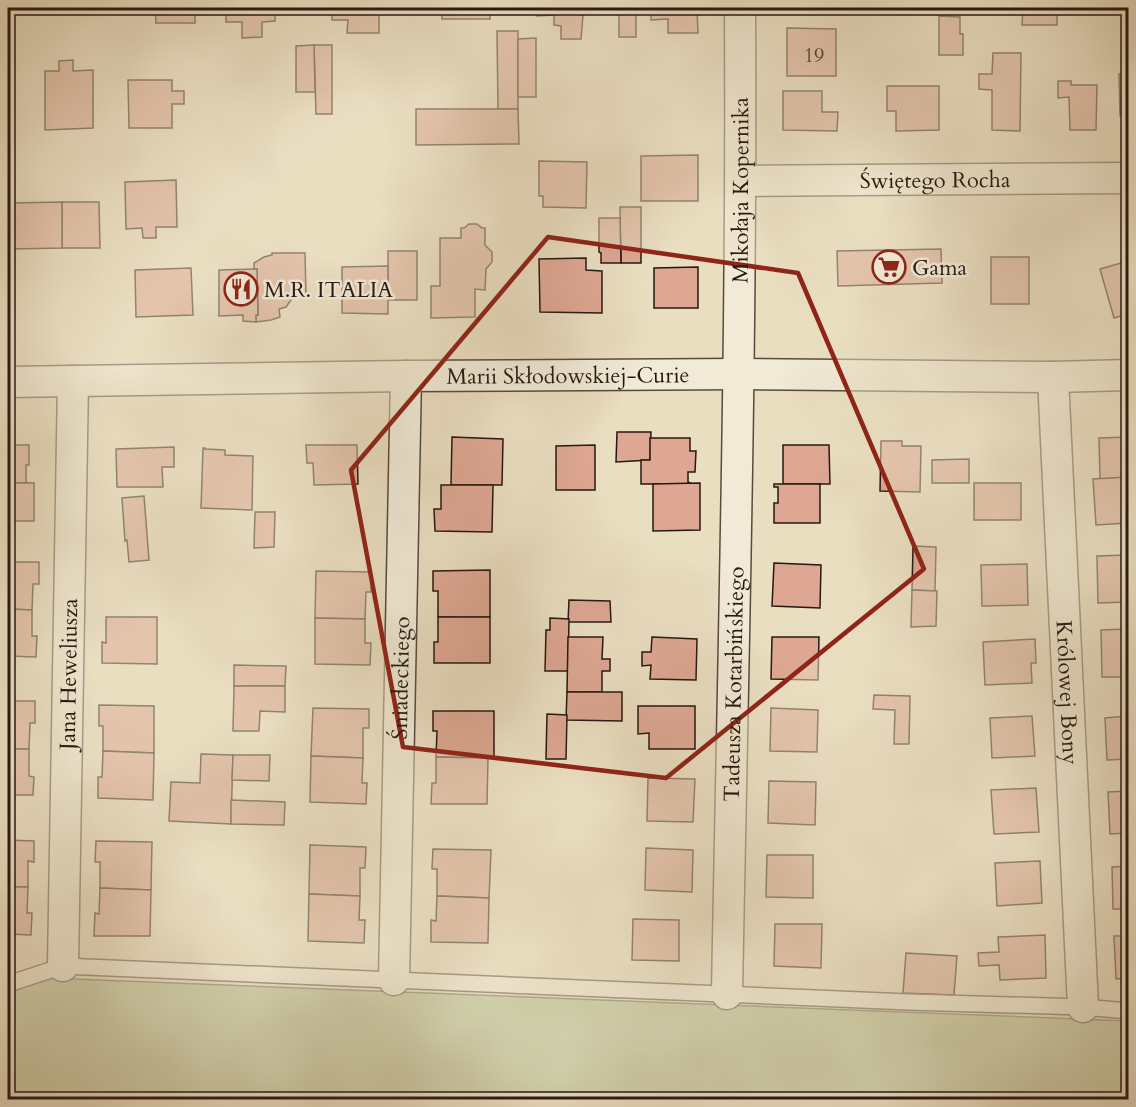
<svg xmlns="http://www.w3.org/2000/svg" width="1136" height="1107" viewBox="0 0 1136 1107" font-family="Cardo,serif">
  <style>
    .green { fill: #b5c194; stroke: #6e6c52; stroke-width: 1.5 }
    .building { fill: #dea793; stroke: #271811; stroke-width: 1.5 }
    .lines { fill: none; stroke-linecap: round; stroke-linejoin: round }
    .service-casing { stroke: #584a3d; stroke-width: 18 }
    .minor-casing { stroke: #584a3d; stroke-width: 33 }
    .service { stroke: #f1ead7; stroke-width: 15 }
    .minor { stroke: #f1ead7; stroke-width: 30 }
    .marked { fill: none; stroke: #8f2418; stroke-width: 4.5; stroke-linejoin: round }
    .labels { text-anchor: middle; stroke-width: 5; stroke-linejoin: round; paint-order: stroke }
    .number-label { font-size: 20px; fill: #553c32 }
    .street-label { font-size: 22px; fill: #271811; stroke: #f1ead7 }
    .poi-label { font-size: 22px; fill: #271811; stroke: #f1ead7; text-anchor: start }
  </style>
  <rect width="100%" height="100%" fill="#eadec1"/>
  <filter id="stains"><feTurbulence type="fractalNoise" baseFrequency=".00333" numOctaves="4"/><feColorMatrix values="0 0 0 0 .2 0 0 0 0 .09 0 0 0 0 .02 0 0 0 .5 -.17"/></filter>
  <radialGradient id="worn" r=".72"><stop offset=".6" stop-color="#630" stop-opacity="0"/><stop offset="1" stop-color="#630" stop-opacity=".3"/></radialGradient>
  <path class="green" d="M49,978L1128,1021V1099H8V993Z"/>
  <g class="building">
    <path d="M155,8H195V23H156Z"/>
    <path d="M226,8H275V21L262,22V37L242,38V22H226Z"/>
    <path d="M332,8H379V33H347L348,20H332Z"/>
    <rect x="442" y="8" width="48" height="11"/>
    <path d="M537,8H581V15H583L581,39H561V26L554,25V15L537,16Z"/>
    <rect x="619" y="8" width="17" height="29"/>
    <path d="M651,8H697L698,33H668V19L651,20Z"/>
    <rect x="895" y="8" width="34" height="6"/>
    <path d="M1023,8H1057V25H1022Z"/>
    <path d="M939,16L960,17V34H963V55H939Z"/>
    <path d="M8,26H9L10,101H8Z"/>
    <path d="M787,28L836,29V76H787Z"/>
    <path d="M497,31H518V109H498Z"/>
    <path d="M536,38V97H518V39Z"/>
    <path d="M314,45H332V114H316Z"/>
    <path d="M314,45L315,92H296V46Z"/>
    <path d="M993,53H1021L1020,131L992,130V90L979,89V74H992Z"/>
    <path d="M73,60V71L93,70V128L45,130V71H59V61Z"/>
    <path d="M1119,74H1128V116H1120Z"/>
    <path d="M128,80H172V91H184V104H172V128H129Z"/>
    <path d="M1058,81H1071V85H1097L1096,130H1070L1069,97L1058,98Z"/>
    <path d="M887,86H939V130L896,131V111H887Z"/>
    <path d="M783,91H822V112H838L837,131L783,130Z"/>
    <path d="M416,109H518L519,144L416,145Z"/>
    <path d="M698,155V201H641V156Z"/>
    <path d="M539,161L587,162L586,208L543,207V196H539Z"/>
    <path d="M176,180L177,227H156V238H143L142,228L126,229L125,182Z"/>
    <path d="M62,202H99L100,248H62Z"/>
    <path d="M62,202V248L11,249V203Z"/>
    <path d="M620,207H641V263H621Z"/>
    <path d="M599,218H620L621,263H601V253L599,252Z"/>
    <path d="M469,224H477L482,228H485V245L492,252V262L486,269L485,290L475,289V317L431,318V286H440V238H461V228H464Z"/>
    <path d="M941,249L942,283L838,286L837,251Z"/>
    <rect x="388" y="251" width="29" height="49"/>
    <path d="M272,253H305L306,296L293,297L286,307L279,309L280,317L271,320L256,322V315H258L257,269L254,270V263L264,257L272,255Z"/>
    <rect x="991" y="257" width="38" height="47"/>
    <path d="M586,258V270L602,271V313L540,312L539,259Z"/>
    <path d="M1128,261V314L1114,318L1100,269Z"/>
    <path d="M388,266V314L342,313V267Z"/>
    <path d="M698,267V308H654V268Z"/>
    <path d="M191,268L193,315L136,317L135,270Z"/>
    <path d="M257,269L258,315H256V322L243,321V315L219,316V270Z"/>
    <path d="M617,432H651L650,460L616,462Z"/>
    <path d="M452,437L503,439L502,485H451Z"/>
    <path d="M1128,437V477L1100,479L1099,438Z"/>
    <path d="M650,438H690V451H696L695,472H688V482L692,484H641V460H650Z"/>
    <path d="M881,441H902V446H921L920,492L880,491Z"/>
    <path d="M8,445H29V465H26V482L29,483H8Z"/>
    <path d="M306,445H357L358,484L314,485L313,463H307Z"/>
    <path d="M595,445V490H556V446Z"/>
    <path d="M783,445H829L830,484H783Z"/>
    <path d="M174,447V467H162L163,487H117L116,449Z"/>
    <path d="M203,448H205V449L225,450V455L253,456L252,510L201,508Z"/>
    <path d="M969,459V483H932V460Z"/>
    <path d="M1128,477V523L1096,525L1093,479Z"/>
    <rect x="8" y="483" width="26" height="38"/>
    <path d="M700,483V530L653,531V484Z"/>
    <rect x="974" y="483" width="47" height="37"/>
    <path d="M774,484H820V523H774V503H778V487H774Z"/>
    <path d="M441,485H493L492,532L435,531L434,509H441Z"/>
    <path d="M144,496L149,560L129,562L127,540L125,541L122,498Z"/>
    <path d="M255,512H275L274,547L254,548Z"/>
    <path d="M913,546L936,547L935,591L912,590Z"/>
    <path d="M1128,555V602L1098,603L1097,556Z"/>
    <path d="M8,562H39V584H33L32,610L8,609Z"/>
    <path d="M774,563L821,565L820,608L772,606Z"/>
    <path d="M1027,564L1028,605L982,606L981,565Z"/>
    <path d="M490,570V617H438V591H433V571Z"/>
    <path d="M316,571L371,572V592H366L365,619L315,618Z"/>
    <path d="M912,590L937,591L936,626L911,627Z"/>
    <path d="M569,600L610,601L611,622H568Z"/>
    <path d="M8,609L32,610V636H37L36,657L8,656Z"/>
    <path d="M106,617H157V664L102,663V642L106,643Z"/>
    <path d="M438,617H490V663H434V642H438Z"/>
    <path d="M315,618L365,619V643H371L370,665L315,664Z"/>
    <path d="M550,618L569,619L568,671H545L546,630H550Z"/>
    <path d="M1128,629V677H1102L1101,630Z"/>
    <path d="M568,637H603L602,659H610V671H602V692H567Z"/>
    <path d="M652,637L697,639L696,680L650,679L651,665L642,666V652H651Z"/>
    <path d="M772,637H819L818,680L771,679Z"/>
    <path d="M1035,639L1036,663H1031L1032,683L985,685L983,642Z"/>
    <path d="M234,665L286,666L285,686H234Z"/>
    <path d="M234,686H285V712L260,711L259,731H233Z"/>
    <path d="M567,692H622V721L566,720Z"/>
    <path d="M874,695L910,696L909,744H894L895,710L873,709Z"/>
    <path d="M8,701H35V723H30L29,749H8Z"/>
    <path d="M99,705L154,706V753L103,751V726H99Z"/>
    <path d="M638,706H695V749H649V733L638,734Z"/>
    <path d="M313,708L369,709V728H363V758L311,756Z"/>
    <path d="M771,708L818,710L817,752L770,751Z"/>
    <path d="M433,711H494V758L436,757L437,731H433Z"/>
    <path d="M547,714L567,715L566,759H546Z"/>
    <path d="M1032,716L1035,756L992,758L990,718Z"/>
    <path d="M1128,716V759L1107,760L1105,718Z"/>
    <path d="M8,749H29V776L34,777L33,795H8Z"/>
    <path d="M103,751L154,753L153,800L98,798V777H102Z"/>
    <path d="M201,754L233,755L231,824L169,821L171,782L200,783Z"/>
    <path d="M233,755H270L269,781L232,780Z"/>
    <path d="M311,756L363,758L362,783H367L366,804L310,802Z"/>
    <path d="M436,757L488,758L487,804H431L432,783H436Z"/>
    <path d="M648,778L695,779L693,822L647,821Z"/>
    <path d="M769,781L816,782L815,825L768,823Z"/>
    <path d="M1036,788L1039,832L994,834L991,790Z"/>
    <path d="M1128,791V833L1110,834L1108,792Z"/>
    <path d="M231,800L285,802L284,825L231,824Z"/>
    <path d="M8,840L34,841V862L28,861V887H8Z"/>
    <path d="M96,841L152,842L151,890L100,888V862H95Z"/>
    <path d="M310,845L366,847L365,868H360V896L309,894Z"/>
    <path d="M646,848L693,850L692,892L645,890Z"/>
    <path d="M433,849L491,850L489,898L437,896V869H432Z"/>
    <path d="M767,855H813V898L766,897Z"/>
    <path d="M1040,861L1042,903L997,906L995,863Z"/>
    <path d="M1128,866V909H1113L1112,867Z"/>
    <path d="M8,887H28L27,913H32L31,935L8,934Z"/>
    <path d="M100,888L151,890L150,936H94L95,913L99,914Z"/>
    <path d="M309,894L360,896L359,920H365L364,943L308,941Z"/>
    <path d="M437,896L489,898L488,943L431,942V920L436,921Z"/>
    <path d="M633,919L679,920V961L632,960Z"/>
    <path d="M775,924H822L821,968L774,966Z"/>
    <path d="M1045,935L1046,978L1000,980L999,965L979,966L978,953L999,952L998,937Z"/>
    <path d="M1114,936H1128V978L1116,979Z"/>
    <path d="M906,953L957,956L954,995L903,993Z"/>
  </g>
  <g class="lines">
    <defs>
      <path id="service" d="M8,984L63,966L909,1002L1083,1007L1128,1011"/>
      <g id="minor">
        <path id="s1" d="M741,181L1128,178"/>
        <path id="s2" d="M1053,377L1083,1007"/>
        <path id="s3" d="M8,382L406,376L739,374L1053,377L1128,375"/>
        <path id="s4" d="M63,966L73,381"/>
        <path id="s5" d="M394,980L406,376"/>
        <path id="s6" d="M727,994C733,665 742,336 740,8"/>
      </g>
    </defs>
    <use href="#service" class="service-casing"/>
    <use href="#minor" class="minor-casing"/>
    <use href="#service" class="service"/>
    <use href="#minor" class="minor"/>
  </g>
  <path d="M0 0H1136V1107H0ZM548,237L798,273L924,569L666,778L403,747L351,470Z" fill="#eadec1" fill-opacity=".55" fill-rule="evenodd"/>
  <path class="marked" d="M548,237L798,273L924,569L666,778L403,747L351,470Z"/>
  <defs>
    <symbol id="supermarket-ring" viewBox="-11 -11 22 22"><circle r="9.5" fill="#f1ead7" stroke="#8f2418" stroke-width="1.5"/><path d="M-6-5.5h2.5l.6 2H6L4.5 2H-2.5L-4.4-4H-6ZM-1.5 3.2a1.3 1.3 0 1 0 .1 0ZM3 3.2a1.3 1.3 0 1 0 .1 0Z" fill="#8f2418"/></symbol>
    <symbol id="restaurant-ring" viewBox="-11 -11 22 22"><circle r="9.5" fill="#f1ead7" stroke="#8f2418" stroke-width="1.5"/><path d="M-5-6h1v4h1v-4h1v4h1v-4h1v5L-1.5 .5V6h-2V.5L-5-1ZM5-6V6H3V1.5H1.5Q1.5-4 5-6Z" fill="#8f2418"/></symbol>
  </defs>
  <g fill-rule="evenodd">
    <use href="#supermarket-ring" x="870" y="248" width="38" height="38"/>
    <use href="#restaurant-ring" x="222" y="270" width="38" height="38"/>
  </g>
  <g class="labels">
    <g class="number-label">
      <text x="814" y="62">19</text>
    </g>
    <g class="street-label">
      <text dy="8" stroke="none"><textPath href="#s1" startOffset="194">Świętego Rocha</textPath></text>
      <text dy="8" stroke="none"><textPath href="#s6" startOffset="804">Mikołaja Kopernika</textPath></text>
      <text dy="8" stroke="none"><textPath href="#s3" startOffset="560">Marii Skłodowskiej-Curie</textPath></text>
      <text dy="8" stroke="none"><textPath href="#s4" startOffset="292">Jana Heweliusza</textPath></text>
      <text dy="8" stroke="none"><textPath href="#s5" startOffset="302">Śniadeckiego</textPath></text>
      <text dy="8" stroke="none"><textPath href="#s6" startOffset="310">Tadeusza Kotarbińskiego</textPath></text>
      <text dy="8" stroke="none"><textPath href="#s2" startOffset="316">Królowej Bony</textPath></text>
    </g>
    <g class="poi-label">
      <text x="912" y="275">Gama</text>
      <text x="264" y="297">M.R. ITALIA</text>
    </g>
  </g>
  <rect width="1136" height="1107" fill="none" stroke="#eadec1" stroke-width="30"/>
  <rect x="9" y="9" width="1118" height="1089" fill="none" stroke="#271811" stroke-width="3"/>
  <rect x="15" y="15" width="1106" height="1077" fill="none" stroke="#271811" stroke-width="1.5"/>
  <rect width="100%" height="100%" filter="url(#stains)"/>
  <rect width="100%" height="100%" fill="url(#worn)"/>
</svg>
